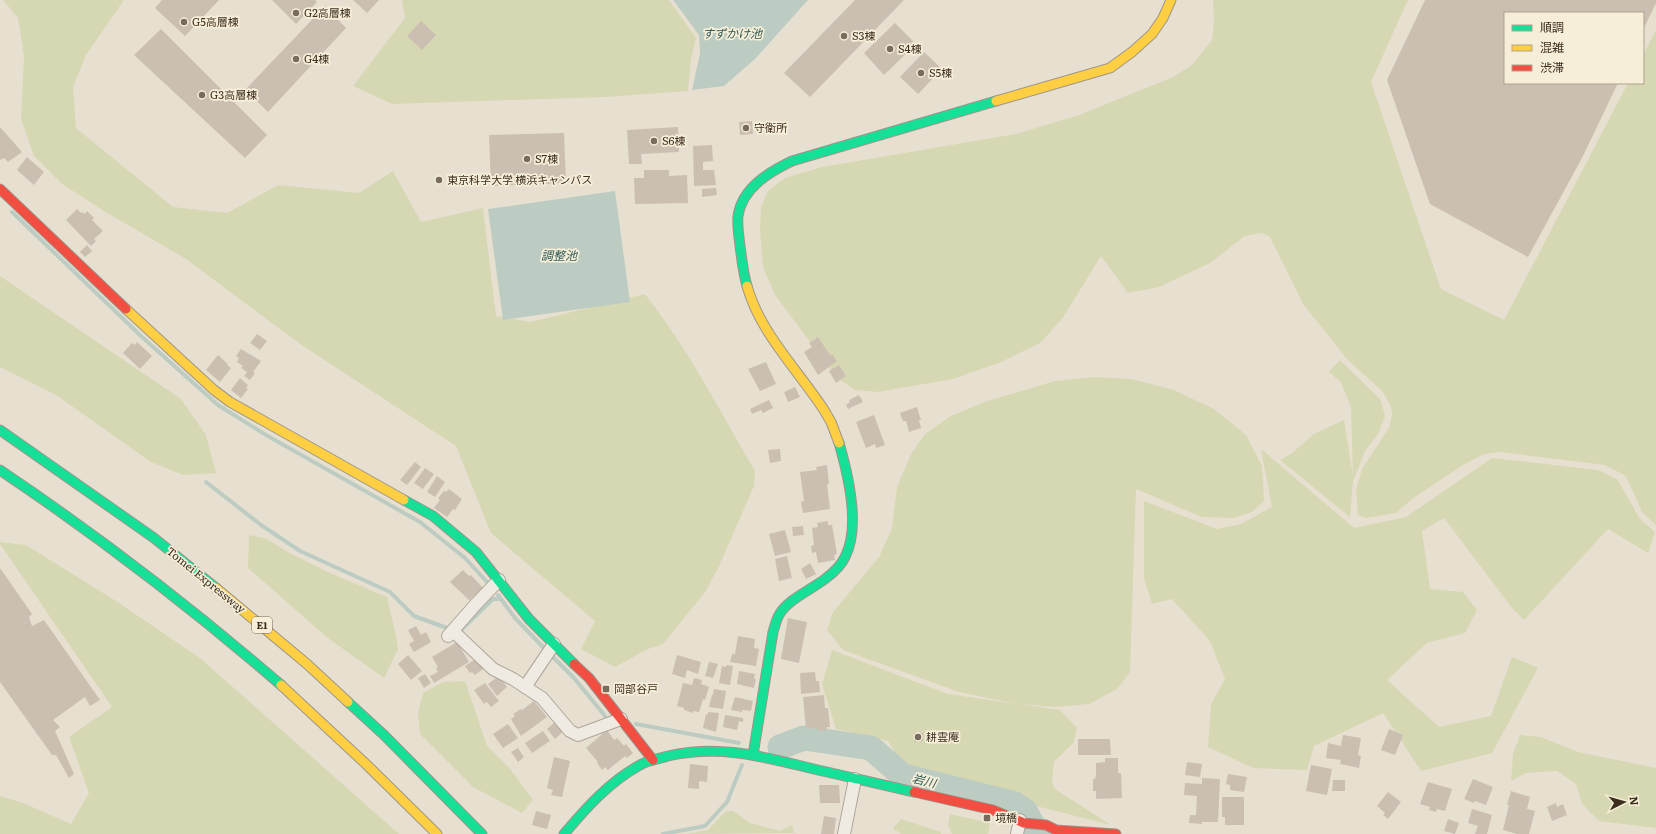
<svg xmlns="http://www.w3.org/2000/svg" width="1656" height="834" viewBox="0 0 1656 834" font-family="Literata,'Noto Sans JP',serif">
  <style>
    .green { fill: #d6d7b3 }
    .water { fill: #bcccc2 }
    .lines { fill: none; stroke-linecap: round; stroke-linejoin: round }
    .stream { stroke: #bcccc2; stroke-width: 4 }
    .river { stroke: #bcccc2; stroke-width: 25 }
    .building { fill: #cbbfb2 }
    .street-casing { stroke: #ada599; stroke-width: 14 }
    .fast-casing { stroke: #9c958a; stroke-width: 11 }
    .slow-casing { stroke: #9c958a; stroke-width: 11 }
    .jam-casing { stroke: #9c958a; stroke-width: 11 }
    .street { stroke: #efebe3; stroke-width: 12 }
    .fast { stroke: #16e098; stroke-width: 9 }
    .slow { stroke: #ffcf43; stroke-width: 9 }
    .jam { stroke: #f24e42; stroke-width: 9 }
    .poi-dot { fill: #786c5e; stroke: #f7eed8; stroke-width: 1.5 }
    .labels { text-anchor: middle; stroke-width: 3.5; stroke-linejoin: round; paint-order: stroke }
    .shield { fill: #f7eed8; stroke: #756857; stroke-width: 1 }
    .shield-label { font-size: 10px; font-weight: bold; fill: #3d2e20 }
    .poi-label { font-size: 11px; fill: #3d2e20; stroke: #f7eed8; text-anchor: start }
    .street-label { font-size: 11px; fill: #3d2e20; stroke: #f7eed8 }
    .water-label { font-size: 12px; font-style: italic; fill: #2f5d5a; stroke: #f7eed8 }
  </style>
  <rect width="100%" height="100%" fill="#e7e0d1"/>
  <g class="green">
    <path d="M3,0H124L86,55L73,87L76,128L173,207L227,213L278,185L359,193L393,171L421,222L483,208L496,316L531,322L645,294C688,349 720,411 755,471L754,486L720,564L706,591L663,644L648,649L615,667L581,649L595,621L491,533L456,446L300,344L186,259L104,211L62,184L34,156L21,119L24,56L18,18Z"/>
    <path d="M402,0H669L696,38L691,59L688,91L605,97L392,104L353,86L405,18Z"/>
    <path d="M1213,0H1408L1371,82L1441,289L1504,320L1628,83H1643V55L1656,30V525L1642,512L1626,476L1605,465L1500,452L1484,454L1463,465L1412,499L1396,513L1366,518L1358,515L1356,490L1362,469L1389,428L1392,415L1391,407L1383,392L1347,359L1303,304L1270,237L1262,233L1245,236L1210,263L1159,287L1128,293L1101,256L1062,319L1040,343L1001,362L953,379L878,392L855,390L837,378L775,295L763,267L760,230L761,207L768,191L785,178L822,167L1016,134L1079,115L1173,77L1192,65L1212,40L1214,22Z"/>
    <path d="M0,276L181,399L206,435L216,473L183,475L151,462L56,395L0,367Z"/>
    <path d="M1340,360L1380,399L1385,416L1378,434L1365,451L1353,481L1350,517L1280,460L1291,454L1314,434L1344,420L1353,476L1351,407L1341,382L1329,372Z"/>
    <path d="M1093,377L1132,379L1174,390L1214,409L1246,435L1262,466L1264,501L1252,512L1233,518L1202,517L1136,489L1130,672L1117,689L1089,704L1055,707L1018,704L1060,710L1077,728L1074,742L1054,762L1052,782L1055,789L1111,825L1032,805L904,767L888,741L836,729L822,684L832,650L948,694L1017,704L959,692L843,650L827,630L833,612L879,557L892,528L897,487L911,454L924,435L949,417L984,402L1055,381Z"/>
    <path d="M1261,449L1354,528L1406,517L1492,458L1598,470L1617,479L1640,519L1655,532L1648,553L1608,529L1524,620L1512,608L1444,518L1422,531L1430,589L1463,592L1477,610L1465,633L1427,643L1387,680L1439,727L1491,716L1512,657L1538,668L1492,753L1421,771L1383,713L1314,746L1307,770L1253,768L1208,747L1211,704L1225,679L1210,641L1172,599L1152,604L1144,578V501L1217,529L1241,524L1272,507Z"/>
    <path d="M249,535L267,539L288,552L330,573L387,597L396,636L398,649L384,678L329,639L248,568Z"/>
    <path d="M0,542L26,545L116,601L200,658L399,834H0V796L23,803L71,824L89,793L69,737L112,707L0,544Z"/>
    <path d="M465,681L487,746L511,770L533,800L522,813L473,787L420,734L418,713L423,693L443,682Z"/>
    <path d="M1520,735L1541,737L1578,752L1656,768V828L1599,821L1582,804L1576,784L1557,771L1526,773L1511,781L1513,754Z"/>
    <path d="M726,811H733L750,823L780,831L792,825L794,833L686,834L708,830Z"/>
    <path d="M950,814L990,823L988,834H952L948,825Z"/>
    <path d="M901,819L941,832V834H901L893,828Z"/>
  </g>
  <g class="water">
    <path d="M673,0H808L755,59L724,86L692,90L700,53L699,35Z"/>
    <path d="M615,191L630,302L503,320L488,209Z"/>
  </g>
  <g class="lines">
    <g class="stream">
      <path d="M12,212L142,337L218,405L266,435L420,522L465,558L487,582"/>
      <path d="M206,482L261,525L300,551L390,592L414,616L447,628"/>
      <path d="M498,595L515,618L544,648"/>
      <path d="M461,630L493,599H500"/>
      <path d="M552,656L574,678L605,716"/>
      <path d="M636,724L739,743"/>
      <path d="M663,834L705,826L727,802L742,765"/>
    </g>
    <path class="river" d="M780,747L804,738L871,748L903,776L1015,804L1025,811L1038,834"/>
  </g>
  <g class="building">
    <path d="M162,0H219L185,36L155,8Z"/>
    <path d="M272,0H315L317,2L296,24Z"/>
    <path d="M353,0H379L367,13Z"/>
    <path d="M855,0H904L810,97L784,73Z"/>
    <path d="M1425,0H1656V3L1643,30V13H1505V83H1618L1582,158L1528,257L1430,204L1387,80Z"/>
    <path d="M325,6L346,28L268,112L245,90Z"/>
    <path d="M421,21L436,35L422,50L407,36Z"/>
    <path d="M895,23L916,44L884,75L864,53Z"/>
    <path d="M161,29L267,135L245,158L134,55Z"/>
    <path d="M924,52L942,69L918,94L900,77Z"/>
    <path d="M752,121L753,134L740,135L739,122Z"/>
    <path d="M0,127L22,152L8,162L4,158L0,160Z"/>
    <path d="M678,127L679,152L641,154L642,164H629L627,130Z"/>
    <path d="M564,133L566,183L491,186L489,135Z"/>
    <path d="M712,145L713,161L703,162V170H714L716,185L694,186L693,146Z"/>
    <path d="M27,157L44,172L34,185L17,170Z"/>
    <path d="M644,170H669V176L687,175L688,203L635,204L634,178H644Z"/>
    <path d="M716,188L717,195L702,197V189Z"/>
    <path d="M77,209L81,213L82,212L85,214L87,211L94,218L92,220L103,231L94,239L96,241L91,246L66,220Z"/>
    <path d="M87,245L92,251L85,257L80,252Z"/>
    <path d="M257,334L267,341L260,350L250,343Z"/>
    <path d="M818,337L830,355L832,354L837,361L818,375L804,352L812,347L809,343Z"/>
    <path d="M137,342L152,356L140,369L123,353L132,343L135,345Z"/>
    <path d="M241,349L261,361L253,372L255,373L250,380L244,376L247,372L241,368L243,366L237,362L239,358L236,356Z"/>
    <path d="M218,355L228,364L227,365L231,368L220,382L206,370Z"/>
    <path d="M766,362L776,384L760,391L748,369Z"/>
    <path d="M839,365L846,376L836,383L829,371Z"/>
    <path d="M240,378L248,385L246,388L248,389L241,398L231,390Z"/>
    <path d="M795,387L800,397L788,402L784,392Z"/>
    <path d="M859,395L863,402L848,409L846,405L850,402L849,400Z"/>
    <path d="M769,400L773,408L763,413L761,410L752,414L750,409Z"/>
    <path d="M917,407L921,420H919L921,428L909,432L906,421H903L900,413Z"/>
    <path d="M874,415L885,445L876,448L875,444L866,448L856,422Z"/>
    <path d="M780,449L781,461L770,463L768,450Z"/>
    <path d="M415,462L421,467L407,485L400,480Z"/>
    <path d="M827,465L829,484H827L830,509L803,513L801,502L804,501L800,472L817,470L816,467Z"/>
    <path d="M425,468L434,474L423,489L414,483Z"/>
    <path d="M437,476L445,482L435,497L427,492Z"/>
    <path d="M449,489L462,499L455,510L453,509L447,517L434,508L440,500L438,498L444,491L446,492Z"/>
    <path d="M828,521V525H832L837,554L834,555L835,560L818,563L816,552L812,553L811,546L814,545L812,528L818,527L817,523Z"/>
    <path d="M803,526L804,535L793,536L792,527Z"/>
    <path d="M785,530L791,552L775,556L769,534Z"/>
    <path d="M787,556L792,578L779,581L775,559Z"/>
    <path d="M810,563L816,574L806,579L801,569Z"/>
    <path d="M0,568L32,614L29,617L32,626L44,620L100,700L90,706L85,697L53,720L60,727L55,731L74,774L69,778L56,755H52L0,682Z"/>
    <path d="M463,570L469,576L471,575L483,588L469,600L450,582Z"/>
    <path d="M788,618L807,622L799,663L781,659Z"/>
    <path d="M416,626L421,635L426,632L431,642L414,652L409,644L414,641L408,630Z"/>
    <path d="M738,636L755,639L754,648L759,649L756,666L730,662L732,654H735Z"/>
    <path d="M457,642L469,662L434,683L430,676L438,672L436,668L438,667L432,657Z"/>
    <path d="M408,655L422,671L411,680L398,664Z"/>
    <path d="M677,655L701,662L698,674L687,670L685,678L672,674Z"/>
    <path d="M476,659L483,669L475,675L472,672L470,673L465,666Z"/>
    <path d="M709,662L718,664L713,678L705,676Z"/>
    <path d="M726,665L733,666L730,685L719,683L722,666L726,667Z"/>
    <path d="M739,671L755,674L754,679H756L754,688L737,684Z"/>
    <path d="M815,672L816,681H819L820,692L801,694L800,673Z"/>
    <path d="M425,674L431,683L424,688L418,678Z"/>
    <path d="M499,676L507,687L497,696L488,684Z"/>
    <path d="M694,678L702,680L701,684L709,687L705,700L703,699L699,712L693,711V713L684,710V708L677,706L683,683L692,685Z"/>
    <path d="M485,683L499,701L491,707L487,702L484,704L474,690Z"/>
    <path d="M714,689L726,691L723,709L709,707L712,695H713Z"/>
    <path d="M824,695L825,708H828L830,727H827V730L818,731L817,728L806,729L803,697Z"/>
    <path d="M735,697L753,701L751,711L742,710V712L731,710Z"/>
    <path d="M534,701L547,717L521,736L511,719L515,716L513,714L521,709L522,710Z"/>
    <path d="M708,712L719,713L716,732L703,728L706,714L708,715Z"/>
    <path d="M725,715L743,718V722L739,721L737,730L723,727Z"/>
    <path d="M556,721L564,731L555,739L547,729Z"/>
    <path d="M508,724L518,738L503,748L493,734Z"/>
    <path d="M1389,729L1403,735L1395,755L1381,750Z"/>
    <path d="M607,730L614,740L617,738L624,746L626,744L633,753L627,758L625,756L608,770L605,767L602,770L597,763L598,762L586,748Z"/>
    <path d="M543,731L550,741L532,753L525,743Z"/>
    <path d="M914,733H923V741L914,742Z"/>
    <path d="M1343,735L1361,738L1358,755L1361,756L1359,768L1340,764L1341,760L1326,758L1328,743L1341,746Z"/>
    <path d="M1078,739H1110L1111,755H1078Z"/>
    <path d="M518,748L524,757L518,762L511,752Z"/>
    <path d="M554,757L570,761L562,797L551,795L553,790L547,788Z"/>
    <path d="M1105,758H1118V773H1121L1122,798L1096,799V791H1093V779H1095L1096,774V763L1105,762Z"/>
    <path d="M1187,762L1202,764L1200,777L1185,775Z"/>
    <path d="M690,764L708,766L707,782L699,781V789L688,788Z"/>
    <path d="M1311,765L1332,769L1327,795L1306,791Z"/>
    <path d="M1228,774L1247,777L1244,792L1230,790V785L1226,784Z"/>
    <path d="M1202,778L1220,779L1218,822H1202V824L1189,823L1190,815H1196L1197,796L1184,795L1185,783L1202,784Z"/>
    <path d="M1473,779L1493,787L1486,805L1475,801L1474,803L1464,799Z"/>
    <path d="M1333,780H1345V791H1332Z"/>
    <path d="M1428,782L1452,789L1445,811L1437,809L1436,812L1429,810L1430,807L1420,804Z"/>
    <path d="M819,785H839L840,803H820Z"/>
    <path d="M1511,791L1530,797L1527,809L1535,811L1529,834H1517L1503,830L1509,805H1507Z"/>
    <path d="M1388,792L1401,802L1388,819L1383,815L1385,813L1377,806Z"/>
    <path d="M1222,797H1244V825H1225V817H1222Z"/>
    <path d="M1556,803L1557,807L1563,804L1567,815L1552,821L1547,807Z"/>
    <path d="M1472,809L1492,815L1487,834H1475L1478,826L1468,823Z"/>
    <path d="M536,811L551,815L547,829L532,825Z"/>
    <path d="M824,816L836,818L834,834H821Z"/>
    <path d="M1448,819L1459,823L1455,834L1444,831Z"/>
  </g>
  <g class="lines">
    <defs>
      <g id="street">
        <path d="M453,631L493,669L513,679L542,698L570,731L578,735L621,719"/>
        <path d="M448,636L476,604L499,580"/>
        <path d="M525,687L554,644"/>
        <path d="M844,834L855,779"/>
        <path d="M1017,834L1020,820"/>
      </g>
      <g id="fast">
        <path d="M747,286C743,273 742,260 740,246C739,236 737,226 738,216C742,188 769,172 792,161L996,101"/>
        <path d="M0,430L154,538L216,588"/>
        <path d="M0,470C98,536 192,608 281,685"/>
        <path d="M404,500L433,516L476,552L529,619L574,664"/>
        <path d="M348,702L384,735L482,834"/>
        <path d="M753,755L773,632C775,626 776,620 779,615C787,600 812,589 825,579C833,573 841,566 845,557C861,527 848,474 839,443"/>
        <path d="M564,834C586,808 609,782 640,765C648,760 659,759 668,756C720,744 764,757 814,769C848,777 881,784 914,792"/>
      </g>
      <g id="slow">
        <path d="M996,101L1110,68L1132,52L1152,34L1163,18L1171,0"/>
        <path d="M747,286C760,333 798,370 824,410L831,422L839,443"/>
        <path d="M126,309L214,390L230,402L404,500"/>
        <path d="M216,588L307,664L348,702"/>
        <path d="M281,685L367,765L437,834"/>
      </g>
      <g id="jam">
        <path d="M0,189L126,309"/>
        <path d="M574,664L589,678L653,760"/>
        <path d="M914,792L993,810L1024,823L1046,825L1056,830L1116,834"/>
      </g>
    </defs>
    <use href="#street" class="street-casing"/>
    <use href="#fast" class="fast-casing"/>
    <use href="#slow" class="slow-casing"/>
    <use href="#jam" class="jam-casing"/>
    <use href="#street" class="street"/>
    <use href="#fast" class="fast"/>
    <use href="#slow" class="slow"/>
    <use href="#jam" class="jam"/>
  </g>
  <g class="poi-dot">
    <circle cx="296" cy="13" r="4"/>
    <circle cx="184" cy="22" r="4"/>
    <circle cx="844" cy="36" r="4"/>
    <circle cx="890" cy="49" r="4"/>
    <circle cx="296" cy="59" r="4"/>
    <circle cx="921" cy="73" r="4"/>
    <circle cx="202" cy="95" r="4"/>
    <circle cx="746" cy="128" r="4"/>
    <circle cx="654" cy="141" r="4"/>
    <circle cx="527" cy="159" r="4"/>
    <circle cx="439" cy="180" r="4"/>
    <rect x="602" y="685" width="8" height="8" rx="2"/>
    <circle cx="918" cy="737" r="4"/>
    <rect x="983" y="814" width="8" height="8" rx="2"/>
  </g>
  <g class="labels">
    <rect class="shield" x="252" y="617" width="20" height="16" rx="3"/>
    <g class="shield-label">
      <text x="262" y="629">E1</text>
    </g>
    <g class="poi-label">
      <text x="304" y="17">G2高層棟</text>
      <text x="192" y="26">G5高層棟</text>
      <text x="852" y="40">S3棟</text>
      <text x="898" y="53">S4棟</text>
      <text x="304" y="63">G4棟</text>
      <text x="929" y="77">S5棟</text>
      <text x="210" y="99">G3高層棟</text>
      <text x="754" y="132">守衛所</text>
      <text x="662" y="145">S6棟</text>
      <text x="535" y="163">S7棟</text>
      <text x="447" y="184">東京科学大学 横浜キャンパス</text>
      <text x="614" y="693">岡部谷戸</text>
      <text x="926" y="741">耕雲庵</text>
      <text x="995" y="822">境橋</text>
    </g>
    <g class="street-label">
      <text transform="translate(206 580) rotate(39)" y="4">Tomei Expressway</text>
    </g>
    <g class="water-label">
      <text x="732" y="38">すずかけ池</text>
      <text x="559" y="260">調整池</text>
      <text transform="translate(924 781) rotate(14)" y="4">岩川</text>
    </g>
  </g>
  <rect x="1504" y="12" width="140" height="72" fill="#f7eed8" stroke="#ada18e"/>
  <rect x="1512" y="25" width="20" height="6" fill="#16e098" stroke="#ada18e"/>
  <text x="1540" y="32" font-size="12" fill="#3d2e20">順調</text>
  <rect x="1512" y="45" width="20" height="6" fill="#ffcf43" stroke="#ada18e"/>
  <text x="1540" y="52" font-size="12" fill="#3d2e20">混雑</text>
  <rect x="1512" y="65" width="20" height="6" fill="#f24e42" stroke="#ada18e"/>
  <text x="1540" y="72" font-size="12" fill="#3d2e20">渋滞</text>
  <g transform="translate(1624 802) rotate(84)" stroke="#f7eed8" stroke-width="3" paint-order="stroke">
  <path d="M0-3L7 15L0 10L-7 15Z" fill="#3d2e20"/>
  <text y="-6" font-size="11" font-weight="bold" text-anchor="middle" fill="#3d2e20">N</text>
  </g>
</svg>
